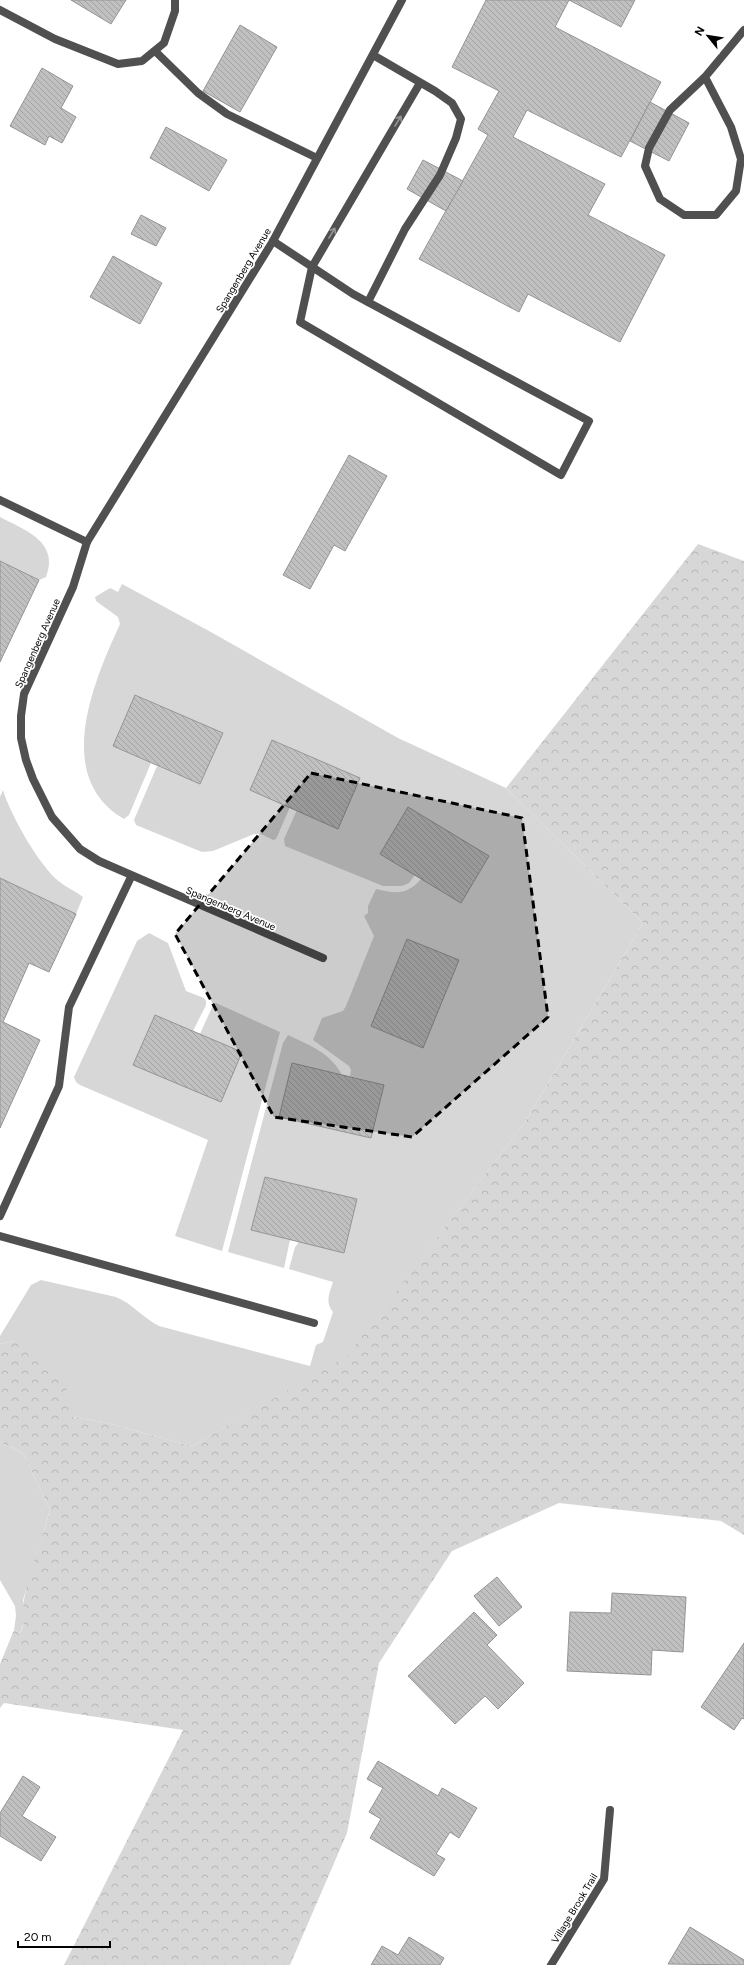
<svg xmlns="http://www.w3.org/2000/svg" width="744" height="1965" viewBox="0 0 744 1965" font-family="Figtree,sans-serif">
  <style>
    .grass { fill: #d7d7d7 }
    .forest { fill: url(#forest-crowns) }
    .building { fill: url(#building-back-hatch); stroke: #949494 }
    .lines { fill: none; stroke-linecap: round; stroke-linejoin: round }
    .service { stroke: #505050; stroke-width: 8 }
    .minor { stroke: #505050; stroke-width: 8 }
    .oneway { stroke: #969696 }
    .marked { fill: #000; fill-opacity: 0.2; stroke: #000; stroke-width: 3; stroke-dasharray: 8 5; stroke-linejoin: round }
    .labels { text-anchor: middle; stroke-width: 3.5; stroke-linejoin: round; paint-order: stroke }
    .street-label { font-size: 10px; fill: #000; stroke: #fff }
  </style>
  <defs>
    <pattern id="forest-crowns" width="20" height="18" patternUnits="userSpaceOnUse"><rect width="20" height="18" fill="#d7d7d7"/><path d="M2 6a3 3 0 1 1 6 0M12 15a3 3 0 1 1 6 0" fill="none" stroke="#b7b7b7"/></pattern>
    <pattern id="building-back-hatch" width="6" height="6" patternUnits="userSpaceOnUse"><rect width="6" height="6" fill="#c0c0c0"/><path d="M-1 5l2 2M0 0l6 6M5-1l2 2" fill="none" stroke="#a3a3a3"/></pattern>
  </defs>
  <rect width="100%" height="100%" fill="#fff"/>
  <g class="grass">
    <path d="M0,517C25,530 60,542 46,577L39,580L0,561Z"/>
    <path d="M122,584L209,631L398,738L506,788L643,923L525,1122L347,1357L192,1446L103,1422L72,1417L14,1341L0,1344V1336L31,1285L41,1280L116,1297C133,1304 143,1318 159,1326L310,1366L316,1345L323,1342L333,1312C325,1302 329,1294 333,1282L289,1269L295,1247L299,1242L344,1252L356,1199L265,1177L251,1230L290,1240L284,1268L228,1252L283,1043L288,1035C309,1045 331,1053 342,1075L292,1063L279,1116L371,1138L384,1085L350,1076L351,1070L349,1066L313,1040L322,1018L343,1011L346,1006L374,936L364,916L368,913V906L376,889C396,894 407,895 421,879L461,903L489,856L408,807L380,854L415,875L409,883L402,886H383L285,846L284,839L297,810L338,828L360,778L273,740L290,807L276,839L273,840L261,834H254L213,851L202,852L136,825L134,820L157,766L200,784L223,733L136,695L113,746L151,763L129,815L124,819C52,777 94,681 120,624L118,617L96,601L95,597L110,588L118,592Z"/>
    <path d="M3,790C10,814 37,861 55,878C63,886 74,890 83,897L76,914L0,878V797Z"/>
    <path d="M149,933L168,943L186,991L204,998L206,1001V1005L193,1031L200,1034L213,1005L216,1003L280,1032L222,1251L175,1236L208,1140L80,1085L76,1082L74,1077L137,941Z"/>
    <path d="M0,1442L23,1453L50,1510L23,1600L25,1619L20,1633L14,1630L16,1616L15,1606L0,1580Z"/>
  </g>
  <path class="forest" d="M698,544L744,561V1535L721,1521L559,1503L452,1551L379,1663L347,1833L290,1965H64L183,1730L4,1703L0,1708V1664L14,1630L20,1633C27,1622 21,1612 24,1600C29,1571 42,1539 50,1510L23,1453L0,1442V1344L14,1341L66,1386L72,1417L103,1422L192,1446L347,1356L525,1122L643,923L506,788Z"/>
  <g class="building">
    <path d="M71,0H126L111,24Z"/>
    <path d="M486,0H635L621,27L569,0L555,27L661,82L621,157L527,110L513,137L605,184L588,215L665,255L620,342L528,294L519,312L419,259L488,135L478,129L499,91L452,67Z"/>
    <path d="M240,25L277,47L240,112L203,91Z"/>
    <path d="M42,68L73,86L61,108L76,117L62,143L49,136L45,145L10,126Z"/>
    <path d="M650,102L689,123L669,161L630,141Z"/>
    <path d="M166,127L227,160L209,191L150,158Z"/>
    <path d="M423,160L463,181L446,211L407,189Z"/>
    <path d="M141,215L166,228L156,246L131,234Z"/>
    <path d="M113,256L162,283L140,324L90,297Z"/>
    <path d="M349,455L387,476L345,551L334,545L310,589L283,575Z"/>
    <path d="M0,561L39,580L0,662Z"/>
    <path d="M135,695L223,733L200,784L113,746Z"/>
    <path d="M272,740L360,778L338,829L250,790Z"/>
    <path d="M408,807L489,856L461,903L380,854Z"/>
    <path d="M0,878L76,914L49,972L29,963L3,1022L40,1040L0,1128Z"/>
    <path d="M407,939L459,960L423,1048L371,1026Z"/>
    <path d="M155,1015L242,1052L221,1102L133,1065Z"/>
    <path d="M292,1063L384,1085L371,1138L279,1117Z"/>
    <path d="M265,1177L357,1199L344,1253L251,1230Z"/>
    <path d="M497,1577L522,1607L499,1626L474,1596Z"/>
    <path d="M612,1593L686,1597L683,1652L652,1650L651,1675L567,1671L570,1612L611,1613Z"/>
    <path d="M474,1612L497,1635L487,1645L524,1683L498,1709L485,1696L455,1724L408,1676Z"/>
    <path d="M744,1643V1719L742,1718L734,1730L701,1707Z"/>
    <path d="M378,1761L438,1796L442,1788L477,1808L459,1838L450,1832L436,1854L445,1859L434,1876L370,1838L381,1819L369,1812L383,1788L367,1779Z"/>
    <path d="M23,1776L40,1787L22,1816L56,1837L41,1861L0,1836V1813Z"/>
    <path d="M690,1927L744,1960V1965L668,1964Z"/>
    <path d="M409,1937L444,1958L440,1965H371L382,1946L398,1955Z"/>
  </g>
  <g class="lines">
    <g class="service">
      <path d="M0,10L55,39L118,64L142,61L164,43L175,11V0"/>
      <path d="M155,51L198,93L227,114L317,158"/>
      <path d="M705,77L731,127L741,159L736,191L716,215H684L660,199L645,166L649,148L670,110L705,77L744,30"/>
      <path d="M273,241L353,294L589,421L561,475L300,322L312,267L420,83"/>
      <path d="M368,302L405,229L440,175L456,138L461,119L452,103L435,91L373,55"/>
      <path d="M0,1216L59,1086L69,1007L131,877"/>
      <path d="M0,1236L314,1323"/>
    </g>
    <g class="minor">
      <path d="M0,500L87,542"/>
      <path d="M323,958L99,861L80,849L52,817L33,779L26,760L21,738V716L24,694L73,587L87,542L273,241L402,0"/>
      <path d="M551,1965L604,1879L610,1810"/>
    </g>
  </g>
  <defs><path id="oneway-shaft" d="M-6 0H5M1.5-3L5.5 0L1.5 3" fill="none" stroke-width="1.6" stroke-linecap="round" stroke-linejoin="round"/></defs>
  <g class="oneway">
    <use href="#oneway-shaft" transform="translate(398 121) rotate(-59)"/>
    <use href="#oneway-shaft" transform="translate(332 233) rotate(-59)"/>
  </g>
  <path class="marked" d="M311,773L522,818L548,1017L412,1137L274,1117L175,934Z"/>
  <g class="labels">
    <g class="street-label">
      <text transform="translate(243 270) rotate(-59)" y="4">Spangenberg Avenue</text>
      <text transform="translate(37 643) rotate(-66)" y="4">Spangenberg Avenue</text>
      <text transform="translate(231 908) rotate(23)" y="4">Spangenberg Avenue</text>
      <text transform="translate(574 1908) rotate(-59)" y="4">Village Brook Trail</text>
    </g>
  </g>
  <g transform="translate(708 36) rotate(300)" stroke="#ffffff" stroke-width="3" paint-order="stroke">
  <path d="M0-3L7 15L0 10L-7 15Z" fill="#000000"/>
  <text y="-6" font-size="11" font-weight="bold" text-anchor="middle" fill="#000000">N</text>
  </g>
  <path d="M18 1941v6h92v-6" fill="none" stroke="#000000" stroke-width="2"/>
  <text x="24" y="1941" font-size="12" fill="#000000" stroke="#ffffff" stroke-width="3" paint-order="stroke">20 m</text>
</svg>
